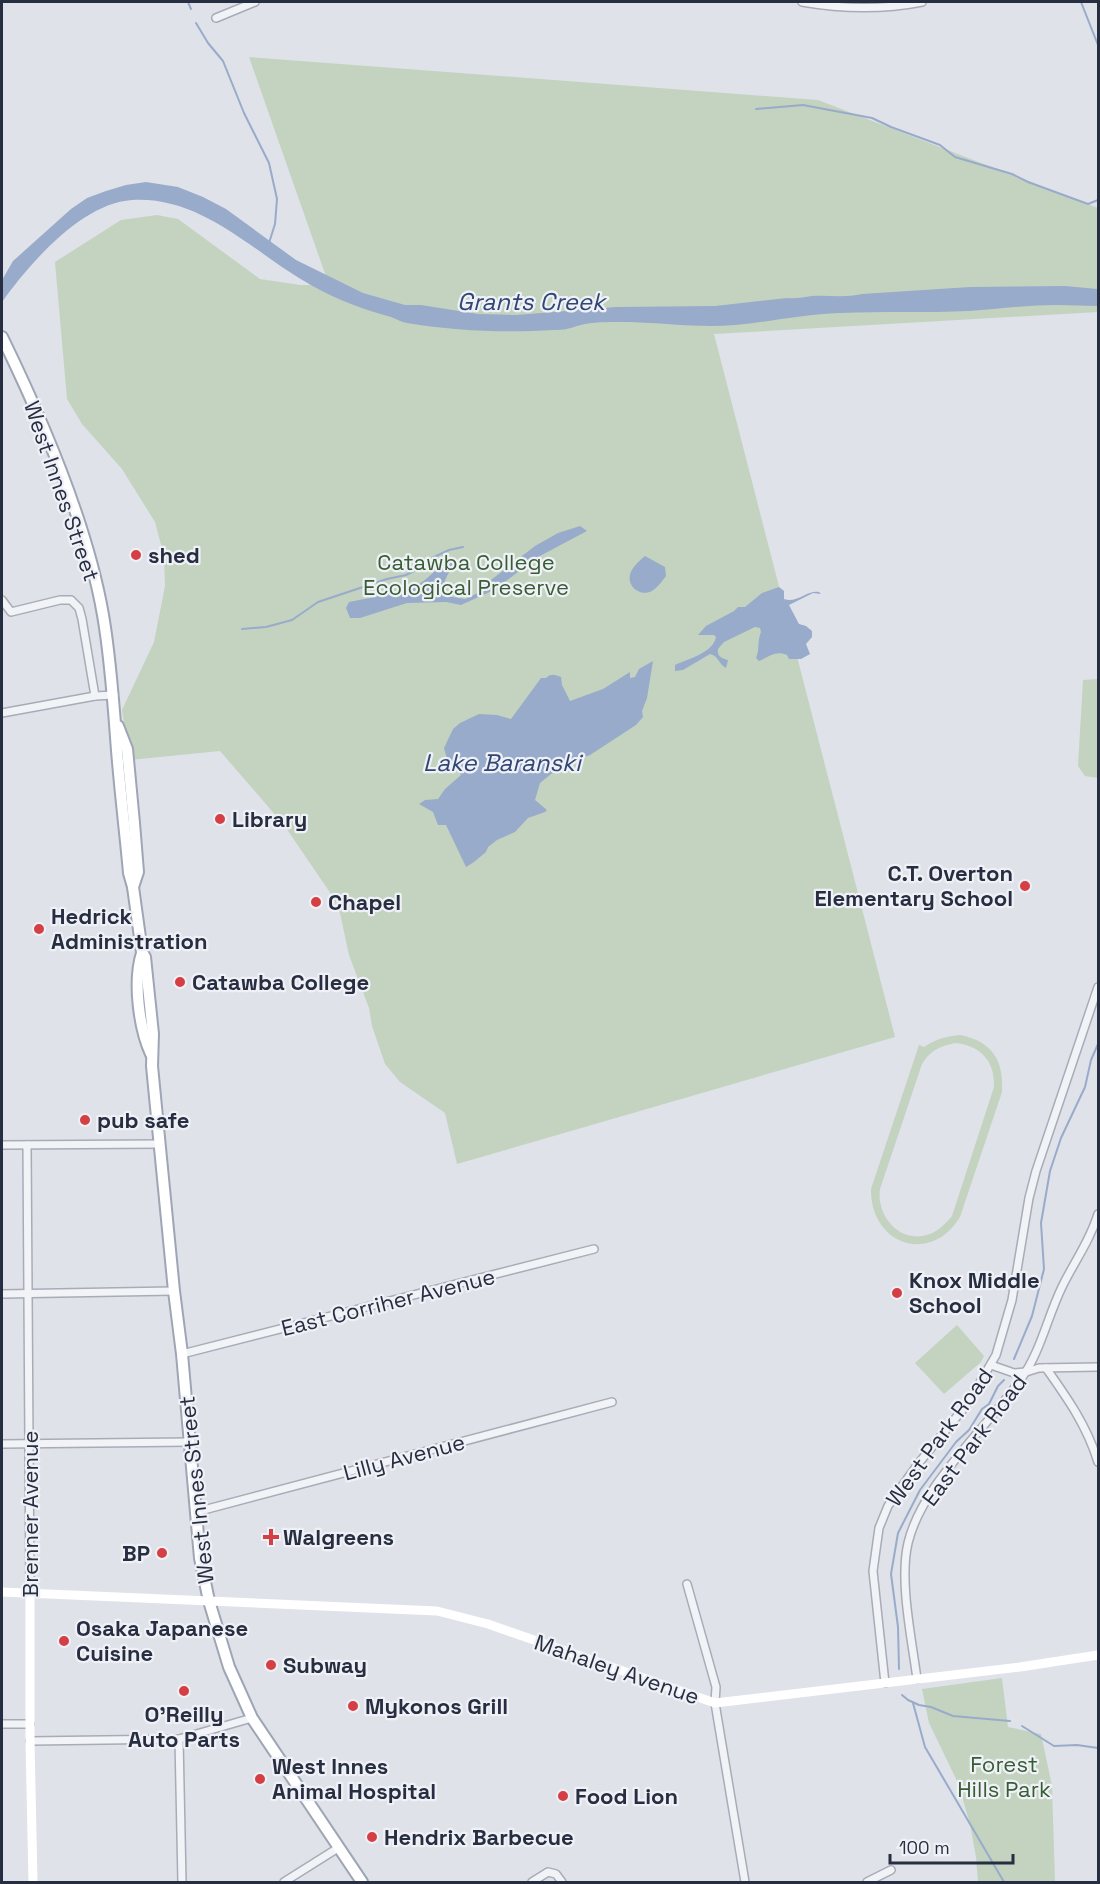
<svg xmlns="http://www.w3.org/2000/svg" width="1100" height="1884" viewBox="0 0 1100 1884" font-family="'Space Grotesk',sans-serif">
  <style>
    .park { fill: #c3d3c0; fill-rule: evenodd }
    .water { fill: #99abca }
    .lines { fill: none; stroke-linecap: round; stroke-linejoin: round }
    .stream { stroke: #99abca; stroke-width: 2 }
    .street-casing { stroke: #a8acb7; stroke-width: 10 }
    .primary-casing { stroke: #9ea5b5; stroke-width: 14 }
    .street { stroke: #f2f3f7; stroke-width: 7 }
    .secondary { stroke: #fff; stroke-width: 9 }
    .primary { stroke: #fff; stroke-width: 10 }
    .poi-dot { fill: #d33f44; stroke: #eff1f6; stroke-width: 2 }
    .labels { text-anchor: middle; stroke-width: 4.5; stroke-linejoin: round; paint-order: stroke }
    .street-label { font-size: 22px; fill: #272e41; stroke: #eff1f6 }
    .poi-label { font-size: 22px; font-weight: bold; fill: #272e41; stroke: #eff1f6; text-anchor: start }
    .park-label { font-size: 22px; fill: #375d34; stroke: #eff1f6 }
    .water-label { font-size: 24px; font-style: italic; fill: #304776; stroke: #eff1f6 }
  </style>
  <rect width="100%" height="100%" fill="#dfe2e9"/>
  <g class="park">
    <path d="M249,57L818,100L1098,208V312L714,334L895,1037L457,1164L445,1113L400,1082L385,1064L372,1026L369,1008L349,955L340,913L331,894L284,825L220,751L130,760L122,710L154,642L165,586L164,556L155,522L122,469L82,424L67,399L55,262L121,220L157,215L178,219L260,279L300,285H329Z"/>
    <path d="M1098,679V778L1085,776L1078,766L1083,680Z"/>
    <path d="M961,1035C992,1042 1004,1060 1002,1092L960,1217C930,1266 870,1244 871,1189L919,1045L924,1047C936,1039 946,1036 961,1035ZM956,1043C981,1046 995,1061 994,1087L952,1216C945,1224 939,1230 930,1234C900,1245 876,1216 880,1189L922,1064C931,1050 940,1046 956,1043Z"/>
    <path d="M957,1325L984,1356L981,1362L944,1394L915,1363Z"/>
    <path d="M1002,1678L1008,1727L1041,1734L1052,1786L1055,1882H978L976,1857L970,1824L958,1783L929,1723L922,1689Z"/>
  </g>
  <g class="water">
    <path d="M146,182L178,187L203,197L226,209L296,260L363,293L405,305H421L478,314L516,315L616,307L715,306L787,298C796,299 803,297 812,296C829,295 845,298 862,294L970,287L1065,286L1098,289V306C1085,306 1071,305 1057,305C1028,305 999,309 969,311C926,313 883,311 840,313C804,314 770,322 735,325C700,328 664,323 629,322C614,322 591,321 577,326C568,329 564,330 554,330C506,333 455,331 407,323C401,322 397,319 391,317C358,308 328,296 299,278C247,246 198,196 132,200C82,203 29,264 2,302V280L13,261L71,209L87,198L106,191L126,185Z"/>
    <path d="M580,526L587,531L538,557L494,590L461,605L446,602L407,603L360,618H350L346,608L349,602C369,598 401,592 419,584C432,577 439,562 454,561L442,587L447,596L465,599L482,591L491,580L535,546L558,533Z"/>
    <path d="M645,556L665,567L666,576C662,581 658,587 652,591C641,597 627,587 630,575C631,568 640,560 645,556Z"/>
    <path d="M779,587L784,591V599C796,604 807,590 819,592L821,594L813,593L789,605L799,624L806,626L812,631V637L806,644L810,654L801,659H789L787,655C776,650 769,657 759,661L756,658C760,649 757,641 761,632L760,628L755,627L724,642L718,649C717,657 722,658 728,660L726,668C719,665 719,656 710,654L683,670L675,671V665C688,659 713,653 716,637L714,635H698L706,626L734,611L738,607H745L762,593Z"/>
    <path d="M653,661L647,698L642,711L643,717L636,725L590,755L582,758L551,774L540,783L535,800L547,810L545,812L528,818L515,832L497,840L488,847L486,852L474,862L466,867L446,825H438L433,812L419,804L425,800L438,799L445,789L461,775L447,759L444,748L453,729L460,723L479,714L497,715L511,719L541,678H546C551,673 555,675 561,677L562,685L570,701L603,689L630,672V678L635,677L639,669Z"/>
  </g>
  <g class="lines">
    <g class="stream">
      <path d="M188,2L191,9"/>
      <path d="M1081,2L1098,45"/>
      <path d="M196,23L208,43L223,61L244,113L269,163L277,199L275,224L269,243"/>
      <path d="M756,109L803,105L872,118L891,127L940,145L955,157L1012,174L1028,182L1088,204L1098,200"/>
      <path d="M242,629L266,627L292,620L318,602L387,579L406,575L420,568L432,558L449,550L463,547"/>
      <path d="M1014,1359L1032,1316L1044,1269L1041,1223L1050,1171L1061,1138L1085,1087L1091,1060L1098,1044"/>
      <path d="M899,1669L898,1627L891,1574L898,1533L920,1490L956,1442L969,1430L982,1409L989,1404L998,1386L1004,1380"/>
      <path d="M902,1695L908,1700L919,1705L931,1707L953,1716L1010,1721"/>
      <path d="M913,1703L925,1747L1004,1882"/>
      <path d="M1022,1726L1054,1746L1077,1745L1098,1748"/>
    </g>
    <defs>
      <g id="street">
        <path d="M802,2C842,9 882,10 922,2"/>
        <path d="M216,18L255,2"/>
        <path d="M2,600L11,612L60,600H71L79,608L82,619L95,696"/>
        <path d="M2,713L95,696L114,695"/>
        <path d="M2,1145L160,1144"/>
        <path d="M27,1145L30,1593"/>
        <path d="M2,1294L174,1291"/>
        <path d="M182,1354L594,1249"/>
        <path d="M991,1365L1014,1373L1026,1372L1039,1368L1098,1367"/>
        <path d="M1046,1368C1068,1399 1087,1426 1098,1462"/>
        <path d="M2,1444L190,1442"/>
        <path d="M196,1512L612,1402"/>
        <path d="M687,1584L716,1687L715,1703L745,1882"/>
        <path d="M917,1679C912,1640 899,1581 908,1543C922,1484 986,1429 1021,1379C1041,1351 1047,1318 1062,1287C1074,1262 1090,1241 1098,1214"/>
        <path d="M885,1683L873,1571L879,1528L888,1506L918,1464L968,1403L996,1355L1012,1300L1029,1198L1036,1171L1098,987"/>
        <path d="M2,1724H30"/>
        <path d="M179,1739L182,1882"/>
        <path d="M30,1741L179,1739L252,1718"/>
        <path d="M284,1882L338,1848"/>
        <path d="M532,1882L548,1872L556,1874L562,1882"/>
        <path d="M867,1882L891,1870"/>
      </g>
      <g id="primary">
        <path d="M2,337C43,421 87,523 103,615C110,655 113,696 116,737C119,782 125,828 129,873L133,887L142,952L145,957L153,1034L152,1066L174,1291L182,1354L200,1558L209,1601L229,1667L252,1718L362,1882"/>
        <path d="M118,726L127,749L134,823L138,872L133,887"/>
        <path d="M142,953C133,981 139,1028 151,1054"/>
      </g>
    </defs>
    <use href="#street" class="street-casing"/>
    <use href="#primary" class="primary-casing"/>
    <use href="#street" class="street"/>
    <g class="secondary">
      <path d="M2,1592L437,1611L488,1624L715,1703L1020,1667L1098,1655"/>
      <path d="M30,1593V1741L33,1882"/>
    </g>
    <use href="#primary" class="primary"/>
  </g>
  <g class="poi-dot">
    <circle cx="136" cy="555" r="6"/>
    <circle cx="220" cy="819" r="6"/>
    <circle cx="1025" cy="886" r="6"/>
    <circle cx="316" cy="902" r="6"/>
    <circle cx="39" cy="929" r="6"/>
    <circle cx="180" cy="982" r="6"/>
    <circle cx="85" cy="1120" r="6"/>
    <circle cx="897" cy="1293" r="6"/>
    <path d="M268 1528h6v6h6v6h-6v6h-6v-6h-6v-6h6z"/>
    <circle cx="162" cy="1553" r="6"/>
    <circle cx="64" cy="1641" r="6"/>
    <circle cx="271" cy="1665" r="6"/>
    <circle cx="184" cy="1691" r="6"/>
    <circle cx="353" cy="1706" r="6"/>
    <circle cx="260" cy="1779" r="6"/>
    <circle cx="563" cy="1796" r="6"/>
    <circle cx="372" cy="1837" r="6"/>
  </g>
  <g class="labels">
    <g class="street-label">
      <text transform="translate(62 491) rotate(71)" y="8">West Innes Street</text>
      <text transform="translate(388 1302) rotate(-14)" y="8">East Corriher Avenue</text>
      <text transform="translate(939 1437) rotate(-54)" y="8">West Park Road</text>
      <text transform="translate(974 1440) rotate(-53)" y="8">East Park Road</text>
      <text transform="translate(404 1457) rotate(-15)" y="8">Lilly Avenue</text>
      <text transform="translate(196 1490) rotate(-96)" y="8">West Innes Street</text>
      <text transform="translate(30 1514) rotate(-90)" y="8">Brenner Avenue</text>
      <text transform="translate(617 1669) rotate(19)" y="8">Mahaley Avenue</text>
    </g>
    <g class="poi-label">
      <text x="148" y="563">shed</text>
      <text x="232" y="827">Library</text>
      <text x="1013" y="881" text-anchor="end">C.T. Overton<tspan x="1013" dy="25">Elementary School</tspan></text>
      <text x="328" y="910">Chapel</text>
      <text x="51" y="924">Hedrick<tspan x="51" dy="25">Administration</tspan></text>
      <text x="192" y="990">Catawba College</text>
      <text x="97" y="1128">pub safe</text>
      <text x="909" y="1288">Knox Middle<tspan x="909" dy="25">School</tspan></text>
      <text x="283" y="1545">Walgreens</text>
      <text x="150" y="1561" text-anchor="end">BP</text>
      <text x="76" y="1636">Osaka Japanese<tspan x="76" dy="25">Cuisine</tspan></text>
      <text x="283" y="1673">Subway</text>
      <text x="365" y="1714">Mykonos Grill</text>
      <text x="184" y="1722" text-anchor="middle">O'Reilly<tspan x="184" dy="25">Auto Parts</tspan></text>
      <text x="272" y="1774">West Innes<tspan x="272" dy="25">Animal Hospital</tspan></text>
      <text x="575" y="1804">Food Lion</text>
      <text x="384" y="1845">Hendrix Barbecue</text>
    </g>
    <g class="park-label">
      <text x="466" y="570">Catawba College<tspan x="466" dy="25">Ecological Preserve</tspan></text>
      <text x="1004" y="1772">Forest<tspan x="1004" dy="25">Hills Park</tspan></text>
    </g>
    <g class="water-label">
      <text x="531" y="310">Grants Creek</text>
      <text x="502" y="771">Lake Baranski</text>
    </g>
  </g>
  <rect width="1100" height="1884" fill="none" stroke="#272e41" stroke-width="6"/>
  <path d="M890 1854v9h123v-9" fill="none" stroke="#272e41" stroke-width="3"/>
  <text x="899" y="1854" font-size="18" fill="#272e41" stroke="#eff1f6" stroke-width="4.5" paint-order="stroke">100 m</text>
</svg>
